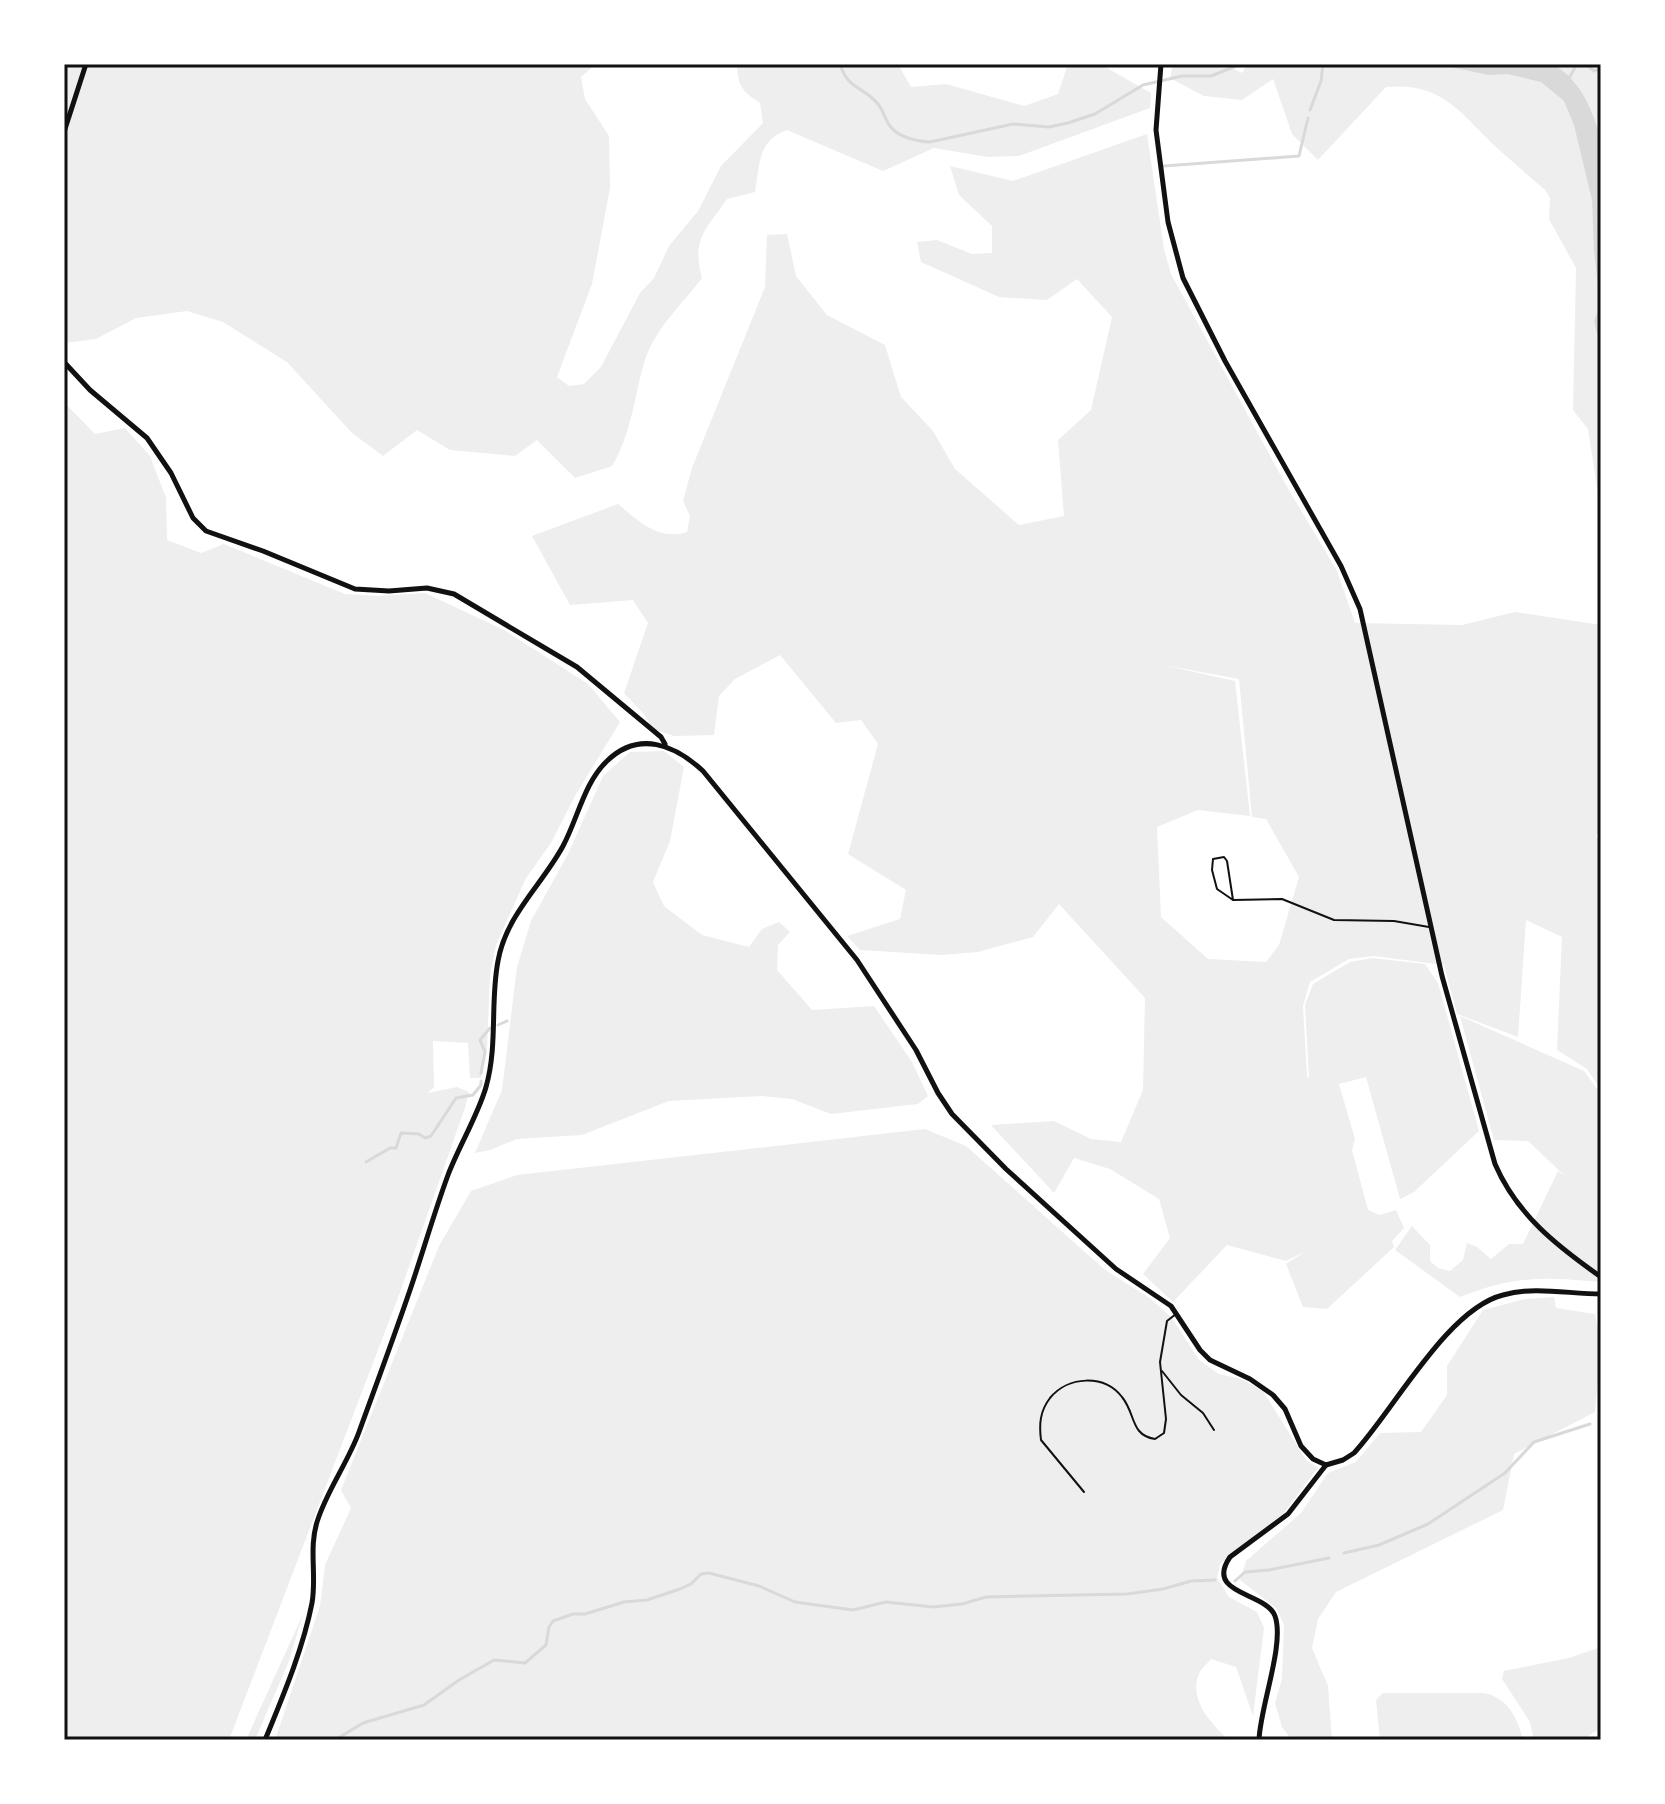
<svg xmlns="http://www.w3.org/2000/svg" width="1665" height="1804" viewBox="0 0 1665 1804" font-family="'Varela Round',sans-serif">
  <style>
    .green { fill: #eee; fill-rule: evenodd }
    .water { fill: #d9d9d9 }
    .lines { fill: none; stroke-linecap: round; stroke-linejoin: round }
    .stream { stroke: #d9d9d9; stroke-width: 3 }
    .service { stroke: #111; stroke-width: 2 }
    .minor { stroke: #111; stroke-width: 5 }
    .neatline { fill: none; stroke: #111; stroke-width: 3 }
  </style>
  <rect width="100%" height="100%" fill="#fff"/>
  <g class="green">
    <path d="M64,64H596L581,77L585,99L609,136L610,188L592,284L557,377L569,386L584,384L601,367L640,293L654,278L669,246L698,211L721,166L763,123L760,103C742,91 738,87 737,64H898L911,87L946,84L1024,106L1058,94L1068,64H1100L1151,93L1150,108L1019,156L988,157L934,148L883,171L787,130C757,141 760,165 755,192L727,199C706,230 691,239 702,278C683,303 655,329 645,360C634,396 632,433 612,466L575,478L537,440L515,456L450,450L417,430L383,456L352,433L287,362L223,322L187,311L136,318L96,339L64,343Z"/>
    <path d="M1173,64H1225L1242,73L1248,64H1601V513L1588,429L1573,410L1576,268L1549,219L1550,198L1545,190C1529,176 1513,162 1497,148C1460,113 1443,82 1386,87L1318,160L1292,134L1273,79L1242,100L1204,96L1170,78Z"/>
    <path d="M1147,134L1164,249L1171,274L1286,485L1337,571L1355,623L1462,625L1515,612L1601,625V832L1596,836L1601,844V1090L1587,1069L1557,1050L1562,937L1526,920L1518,1037L1457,1014L1444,965L1374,956L1349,959L1310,982L1303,1006L1307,1076L1309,1079L1305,1005L1313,984L1350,962L1372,958L1425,964L1438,983L1479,1131L1414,1192L1400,1199L1366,1077L1339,1084L1355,1139L1352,1150L1368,1210L1380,1215L1396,1210L1404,1228L1392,1241L1394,1247L1327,1309L1303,1307L1286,1264L1306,1251L1286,1261L1227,1245L1173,1302L1143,1274L1170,1238L1159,1199L1110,1169L1074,1158L1054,1193L991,1125L1054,1121L1091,1139L1121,1142L1143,1090L1145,998L1059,904L1033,937L978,952L942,955L860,950L847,936L900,919L906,890L848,854L878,744L861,720L836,723L780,655L735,679L719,696L714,735L674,736L652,729L644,714L624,693L648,623L633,600L570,605L532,536L618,504C638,521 659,541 687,532L690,516L683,501L692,468L765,287L767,235L787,234L796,276L827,315L885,345L901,397L933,431L955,469L1019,525L1064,516L1058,440L1091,410L1112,317L1077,279L1047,300L999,297L921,262L917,242L937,240L972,254L992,253V226L959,195L950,166L1013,181ZM1163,665L1239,679L1252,817L1266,819L1299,877L1279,945L1266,962L1208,959L1161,917L1157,827L1198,810L1250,816L1235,681Z"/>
    <path d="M64,402L95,434L125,428L150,456L166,498L167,540L201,553L224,544L345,594L378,596L425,593L504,630L588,684L620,722L575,796L551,843L526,878L496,945L490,976L487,1050L481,1078H470L468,1043L433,1041L434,1087L428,1093L457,1087L469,1092L465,1108L399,1295L229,1740H64Z"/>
    <path d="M664,751L684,767L670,841L653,882L664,906L702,935L749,947L762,929L779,922L790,932L778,945L777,970L812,1010L874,1006L912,1062L928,1096L918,1104L831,1114L792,1099L761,1096L669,1101L582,1135L517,1139L490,1150L475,1153L502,1090L517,967L531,921L568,854L603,776L630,752Z"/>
    <path d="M1460,1016L1584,1071L1601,1094V1282C1544,1277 1515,1275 1460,1297L1395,1250L1412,1226L1430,1245V1261L1438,1268L1450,1271L1463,1260L1467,1243L1477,1247L1491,1259L1509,1244H1523L1558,1171L1565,1176L1528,1141L1494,1140Z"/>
    <path d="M925,1129L966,1146L1104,1269L1151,1299L1172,1318L1199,1360L1219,1374L1242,1379L1263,1391L1306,1460L1318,1468L1283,1514L1220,1564L1217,1578L1229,1597L1257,1612L1264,1628L1253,1716L1236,1667L1211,1659C1208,1663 1201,1669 1199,1674C1188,1699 1212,1725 1229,1740H275L320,1606L325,1565L351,1508L341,1490L439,1246L471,1191L517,1175Z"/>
    <path d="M1554,1297L1556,1308L1595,1314L1601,1347L1595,1412L1514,1454L1503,1510L1336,1592L1318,1619L1312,1648L1328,1686L1332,1740H1292L1282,1727L1275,1703L1282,1679L1284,1625L1276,1608L1240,1580L1246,1561L1301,1513L1328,1473L1356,1462L1380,1433L1421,1432L1447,1395V1366L1483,1310L1525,1299Z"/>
    <path d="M303,1614L289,1661L255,1740H246Z"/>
    <path d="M1601,1647V1728L1582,1740H1534L1530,1722L1502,1679L1504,1671L1569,1658Z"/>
    <path d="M1383,1693H1484C1508,1698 1517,1717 1523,1740H1380L1376,1700Z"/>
  </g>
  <path class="water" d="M1436,64H1553C1581,81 1594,111 1601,143V349L1594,321L1600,305L1594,250L1592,200L1574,125L1564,101L1541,82L1508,74L1489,75Z"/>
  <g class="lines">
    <g class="stream">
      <path d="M840,64C848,90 863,86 878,104C883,110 885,119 890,126C899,138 915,141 930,142L1013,124L1049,127L1068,123L1095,114L1143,85L1182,76H1211L1241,64"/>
      <path d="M1586,64L1594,71L1601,69"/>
      <path d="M1569,78L1577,64"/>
      <path d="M1310,110L1321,81L1323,64"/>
      <path d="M1164,166L1299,156L1308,118"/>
      <path d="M498,1025L507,1021"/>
      <path d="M481,1073L485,1052L480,1040L490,1028"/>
      <path d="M366,1162L390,1148H396L401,1133L419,1134L425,1138L431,1136L456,1098L473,1095L481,1085V1081"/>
      <path d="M1344,1553L1379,1545L1428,1524L1505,1473L1534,1442L1590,1424"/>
      <path d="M1235,1581L1245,1572L1269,1570L1329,1558"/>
      <path d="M335,1740L363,1723L424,1705L459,1680L494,1660L525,1663L546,1645L549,1627L553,1621L573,1614H585L624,1602L647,1600L680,1589L691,1584L701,1574L709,1573L759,1586L795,1602L853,1610L886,1602L933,1607L962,1604L986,1597L1127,1594L1163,1589L1191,1581L1215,1580"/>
    </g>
    <g class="service">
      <path d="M1233,900L1227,861L1224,857L1213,859L1212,870L1217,889L1233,900L1282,899L1334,920L1394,921L1429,927"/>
      <path d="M1162,1371L1181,1395L1203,1413L1214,1430"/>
      <path d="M1084,1492L1041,1440C1039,1424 1040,1411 1050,1398C1068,1376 1104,1374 1122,1397C1136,1414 1130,1435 1155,1439L1164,1433L1166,1419L1160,1362L1167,1321L1176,1314"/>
    </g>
    <g class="minor">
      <path d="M1161,64L1156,130L1168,222L1183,278L1225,361L1341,566L1360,609L1442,976L1495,1164C1517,1215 1557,1246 1601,1277"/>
      <path d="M64,132L86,64"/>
      <path d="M64,362L90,390L147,438L171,473L193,518L206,531L263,551L355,589L389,591L427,588L454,594L577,667L661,737L665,744"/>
      <path d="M265,1740C283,1696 303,1649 312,1603C317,1575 308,1547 318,1519C328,1489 348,1462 359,1432C376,1385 394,1337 410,1290C423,1252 434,1213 448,1175C459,1146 478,1115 486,1087C498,1045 490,1002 498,961C506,915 542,885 563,846C578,818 584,783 607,761C639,730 675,745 703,771L857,960L916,1050L938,1093L952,1114L1006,1169L1116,1269L1171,1306L1200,1350L1210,1360L1250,1379L1273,1395L1285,1409L1301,1446L1313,1459L1326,1465L1343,1460L1354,1453C1394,1410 1447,1309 1503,1295C1534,1286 1569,1294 1601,1294"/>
      <path d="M1259,1740C1260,1707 1285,1644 1275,1616C1266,1592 1204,1595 1230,1557L1288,1514L1326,1465"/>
    </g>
  </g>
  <rect width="1665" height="1804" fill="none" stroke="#ffffff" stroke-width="132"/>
  <rect x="66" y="66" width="1533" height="1672" class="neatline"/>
</svg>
